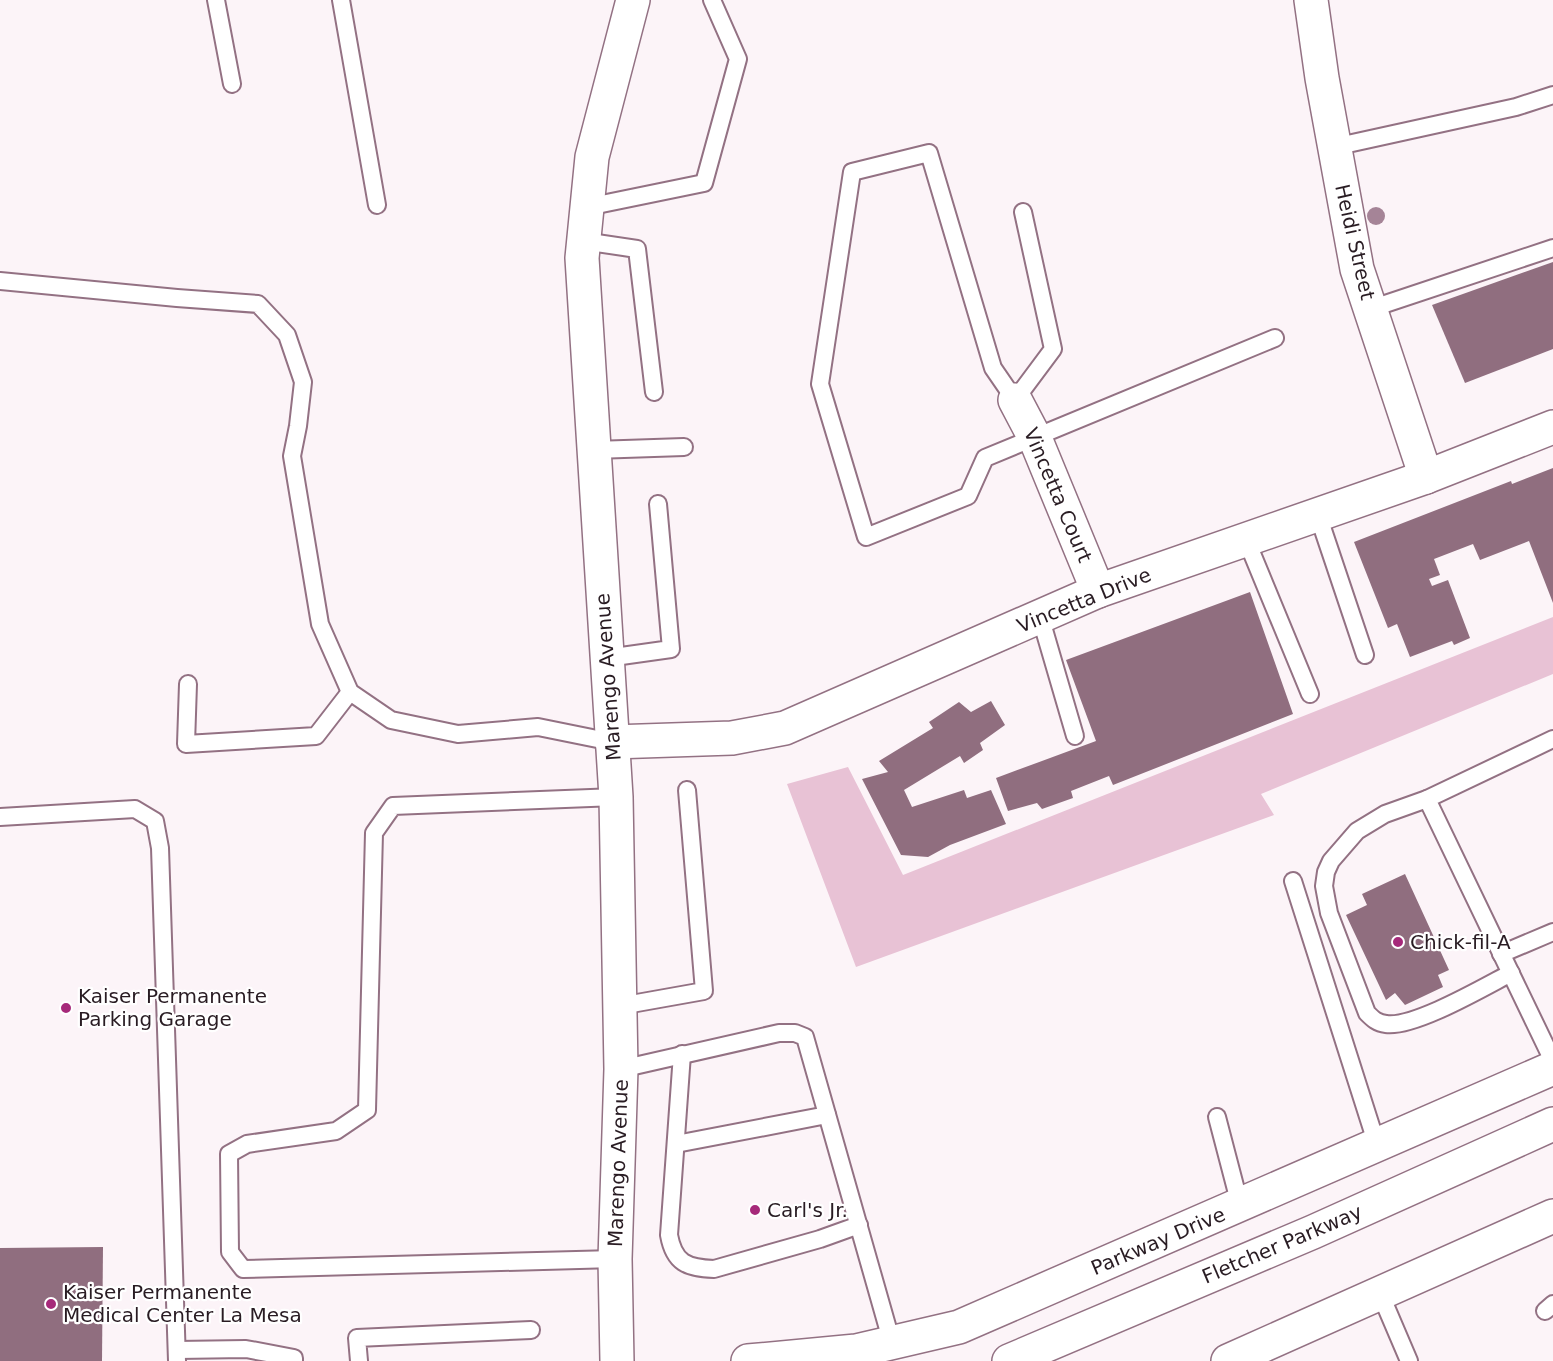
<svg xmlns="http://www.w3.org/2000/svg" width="1553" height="1361" viewBox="0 0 1553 1361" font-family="'DejaVu Sans',sans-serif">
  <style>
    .green { fill: #e8c2d5 }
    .building { fill: #906e7f }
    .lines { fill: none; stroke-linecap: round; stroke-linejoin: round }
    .lane-casing { stroke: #937183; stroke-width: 20 }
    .street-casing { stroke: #937183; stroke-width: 36 }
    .secondary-casing { stroke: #937183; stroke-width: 36 }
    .primary-casing { stroke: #937183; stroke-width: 36 }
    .lane { stroke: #fff; stroke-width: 16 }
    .street { stroke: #fff; stroke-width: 33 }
    .secondary { stroke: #fff; stroke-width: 33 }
    .primary { stroke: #fff; stroke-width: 33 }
    .tree { fill: #a58497 }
    .poi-dot { fill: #a6297a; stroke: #fff; stroke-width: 2 }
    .labels { text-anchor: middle; stroke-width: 4.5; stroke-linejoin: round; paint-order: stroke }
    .street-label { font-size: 20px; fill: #291c23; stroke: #fff }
    .poi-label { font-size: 20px; fill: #291c23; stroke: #fff; text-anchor: start }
  </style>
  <rect width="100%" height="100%" fill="#fcf4f8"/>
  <path class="green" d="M1553,617V674L1261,794L1274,815L856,967L787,784L848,767L903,875Z"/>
  <g class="building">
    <path d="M1553,262V349L1465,383L1432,305Z"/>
    <path d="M1553,468V603L1529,541L1480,560L1473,544L1434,559L1440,575L1429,579L1432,586L1448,580L1470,638L1454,645L1452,641L1410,657L1397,624L1388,628L1354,542L1511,481L1512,484Z"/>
    <path d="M1250,592L1293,714L1113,785L1109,776L1071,791L1073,798L1042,809L1037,803L1008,811L996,778L1096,741L1066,660Z"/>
    <path d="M991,701L1005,725L980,743L983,750L964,763L960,756L904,790L912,807L964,790L967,798L991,790L1006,824L950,845L928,857L901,855L862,779L888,772L879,761L933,728L929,722L959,702L971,712Z"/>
    <path d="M1405,874L1449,970L1438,975L1443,987L1405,1005L1395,993L1386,1000L1346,915L1367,905L1362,894Z"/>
    <path d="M103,1247L102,1361H0V1248Z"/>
  </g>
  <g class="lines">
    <defs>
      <g id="lane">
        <path d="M216,0L232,84"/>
        <path d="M341,0L377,205"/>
        <path d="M1334,147L1516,107L1553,95"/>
        <path d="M587,207L704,183L738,59L712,0"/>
        <path d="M1023,212L1053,349L1015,400L993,368L929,153L852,172L820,384L866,537L968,496L985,458L1275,338"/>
        <path d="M583,241L637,249L654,392"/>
        <path d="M0,281L177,298L258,304L287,335L303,382L298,426L292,456L320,624L350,692L391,720L458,734L538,727L612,742"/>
        <path d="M1370,309L1553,248"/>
        <path d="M594,450L684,447"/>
        <path d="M1318,515L1365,655"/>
        <path d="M1246,539L1310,694"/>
        <path d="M1040,616L1075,736"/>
        <path d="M607,658L671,649L658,504"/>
        <path d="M188,684L186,744L316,736L350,692"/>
        <path d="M1553,739L1427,799L1553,1061"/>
        <path d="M1427,799L1385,814L1357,831L1331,861L1326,872L1324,886L1329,913L1367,1013C1373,1019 1377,1023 1386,1024C1414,1028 1484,987 1511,973"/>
        <path d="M0,817L135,809L155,821L160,848L177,1361"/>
        <path d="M1293,881L1377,1145"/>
        <path d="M1501,954L1553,932"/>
        <path d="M620,1006L704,991L687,790"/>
        <path d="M682,1054L669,1235C674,1263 687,1268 714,1269L820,1239L859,1225"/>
        <path d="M621,1069L779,1033H795L805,1037L892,1343"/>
        <path d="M1217,1117L1240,1205"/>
        <path d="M676,1144L827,1115"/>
        <path d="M615,1259L243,1269L230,1252L229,1154L247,1144L336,1131L367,1110L374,833L393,806L616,797"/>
        <path d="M1380,1293L1409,1361"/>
        <path d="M1545,1311L1553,1304"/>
        <path d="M177,1350L246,1349L294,1358V1361"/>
        <path d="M359,1361L357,1338L531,1330"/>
      </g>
      <g id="street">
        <path d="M1311,0L1322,78L1357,269L1426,477"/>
        <path d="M1015,400L1035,438L1098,591"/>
        <path d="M612,742L732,738L785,728L1098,591L1426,477L1553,427"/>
      </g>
      <g id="secondary">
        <path d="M617,1361L615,1259L621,1069L616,797L582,258L592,157L633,0"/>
        <path d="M748,1361L856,1351L959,1327L1553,1068"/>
      </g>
      <g id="primary">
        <path d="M1009,1361L1313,1232L1553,1124"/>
        <path d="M1228,1361L1553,1216"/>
      </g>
    </defs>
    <use href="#lane" class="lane-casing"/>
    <use href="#street" class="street-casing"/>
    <use href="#secondary" class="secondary-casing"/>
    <use href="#primary" class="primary-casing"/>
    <use href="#lane" class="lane"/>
    <use href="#street" class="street"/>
    <use href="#secondary" class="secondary"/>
    <use href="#primary" class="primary"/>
  </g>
  <circle class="tree" cx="1376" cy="216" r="9"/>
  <g class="poi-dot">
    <circle cx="1398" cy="942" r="6"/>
    <circle cx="66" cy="1008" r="6"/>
    <circle cx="755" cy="1210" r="6"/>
    <circle cx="51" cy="1304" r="6"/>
  </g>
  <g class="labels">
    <g class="street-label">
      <text transform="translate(1355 242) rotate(77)" y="7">Heidi Street</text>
      <text transform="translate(1058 495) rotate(67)" y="7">Vincetta Court</text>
      <text transform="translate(1084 600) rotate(-22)" y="7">Vincetta Drive</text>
      <text transform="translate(608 677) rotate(-94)" y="7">Marengo Avenue</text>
      <text transform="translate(618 1163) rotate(-88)" y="7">Marengo Avenue</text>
      <text transform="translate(1158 1241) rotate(-23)" y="7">Parkway Drive</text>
      <text transform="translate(1282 1244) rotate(-23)" y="7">Fletcher Parkway</text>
    </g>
    <g class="poi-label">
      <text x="1410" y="949">Chick-fil-A</text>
      <text x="78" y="1003">Kaiser Permanente<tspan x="78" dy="23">Parking Garage</tspan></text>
      <text x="767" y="1217">Carl's Jr.</text>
      <text x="63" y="1299">Kaiser Permanente<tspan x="63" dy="23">Medical Center La Mesa</tspan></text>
    </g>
  </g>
</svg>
